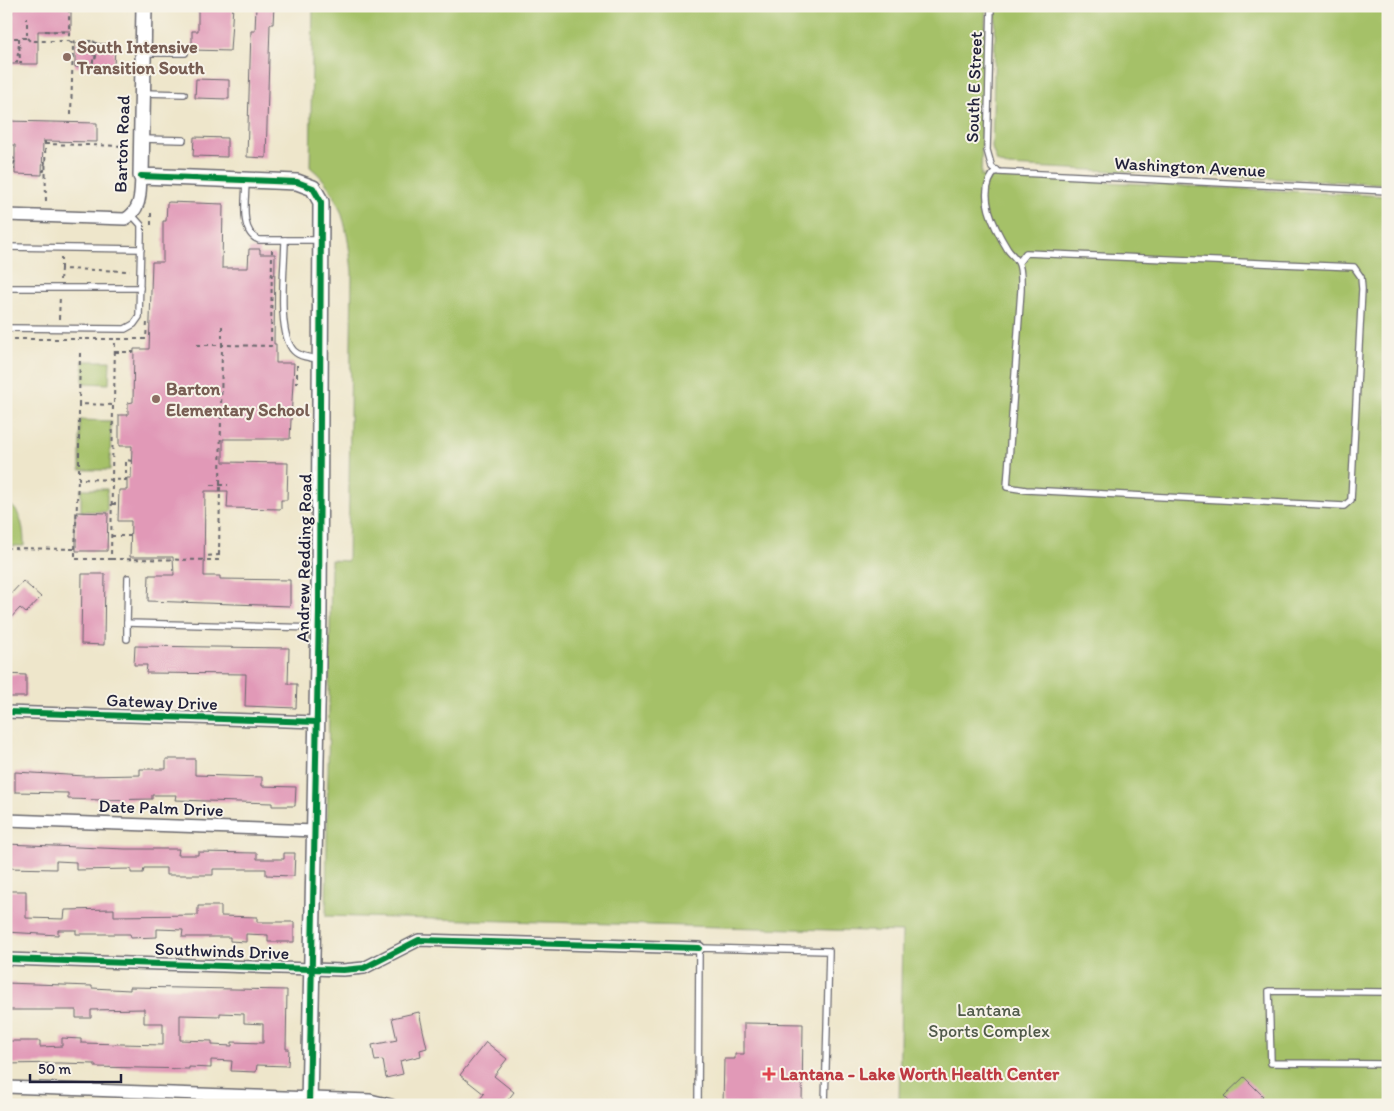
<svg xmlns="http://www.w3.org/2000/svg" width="1394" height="1111" viewBox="0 0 1394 1111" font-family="Itim,sans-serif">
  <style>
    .green { fill: #a5c167; stroke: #647251 }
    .building { fill: #e199b7; fill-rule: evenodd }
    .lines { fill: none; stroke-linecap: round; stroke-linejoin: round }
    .lane-casing { stroke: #69676d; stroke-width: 8 }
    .street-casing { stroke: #69676d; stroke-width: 14 }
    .secondary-casing { stroke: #69676d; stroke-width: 18 }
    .path { stroke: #69676d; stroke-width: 2; stroke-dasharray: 4 4; stroke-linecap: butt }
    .lane { stroke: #fff; stroke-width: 5.5 }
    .street { stroke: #fff; stroke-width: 11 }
    .secondary { stroke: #fff; stroke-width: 15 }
    .cycleway-casing { stroke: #f7f3e8; stroke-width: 9 }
    .cycleway { stroke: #00873e; stroke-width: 6 }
    .education-dot { fill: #8d6e63; stroke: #f7f3e8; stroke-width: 2 }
    .health-dot { fill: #e0444e; stroke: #f7f3e8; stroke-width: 2 }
    .labels { text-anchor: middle; stroke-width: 4; stroke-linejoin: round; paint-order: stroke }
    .education-label { font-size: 18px; font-weight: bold; fill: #785e54; stroke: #f7f3e8; text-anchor: start }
    .street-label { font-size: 18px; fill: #22223b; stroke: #f7f3e8 }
    .park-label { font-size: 18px; fill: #505a4a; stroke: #f7f3e8 }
    .health-label { font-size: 18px; font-weight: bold; fill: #be3a42; stroke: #f7f3e8; text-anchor: start }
  </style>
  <rect width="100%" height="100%" fill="#f7f3e8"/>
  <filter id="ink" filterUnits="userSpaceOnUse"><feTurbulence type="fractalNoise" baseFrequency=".02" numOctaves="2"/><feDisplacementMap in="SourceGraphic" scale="10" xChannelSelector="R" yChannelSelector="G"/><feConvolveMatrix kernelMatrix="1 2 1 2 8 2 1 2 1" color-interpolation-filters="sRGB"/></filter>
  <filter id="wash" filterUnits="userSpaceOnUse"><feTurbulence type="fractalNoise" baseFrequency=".0096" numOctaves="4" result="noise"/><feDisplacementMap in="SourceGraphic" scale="20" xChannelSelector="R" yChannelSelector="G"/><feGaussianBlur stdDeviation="1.12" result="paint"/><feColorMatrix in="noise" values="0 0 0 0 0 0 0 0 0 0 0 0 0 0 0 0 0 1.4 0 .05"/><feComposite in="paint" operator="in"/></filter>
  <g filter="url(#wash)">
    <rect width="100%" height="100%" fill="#eee6cb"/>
    <g class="green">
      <path d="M313,6H986L981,176L1388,196V1105H899L902,932L326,916L331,560L348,561L352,272C348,233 343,193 310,167Z"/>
      <path d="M996,6H1388V184L1007,166L997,162L992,148Z"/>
      <path d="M83,361H110L109,384L83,383Z"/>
      <path d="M80,420L111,421L110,470H80Z"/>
      <path d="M81,489H107V512L81,511Z"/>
      <path d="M6,502C22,510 24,530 24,546H6Z"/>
    </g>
    <g id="blocks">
      <g class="building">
        <path d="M11,6H71V31H38V64H6V41L10,42Z"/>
        <path d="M198,6H233L230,51L192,50V31H198Z"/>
        <path d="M256,6H274L273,24H270L266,158L247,157L251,31H255Z"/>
        <path d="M75,43L115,44L114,68L75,67Z"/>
        <path d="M196,79L229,80V99L195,98Z"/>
        <path d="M6,121L97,123V142L43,141L42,175L15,174V145H6Z"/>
        <path d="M194,137L227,138V157L193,156Z"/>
        <path d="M169,202L223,204L222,268H248L249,249H260V254H275L274,344H276V363H294L290,439H223V462L288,463L287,500H281V509L227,508L228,491H205L204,576H220V579L290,580V606L148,601L149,575H174L173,557H130L131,521H118L119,490H127V478H131L132,446H119V415H128V403L133,402L134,349H149L152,262H163V221H166L167,203Z"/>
        <path d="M76,512L108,513L107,551H76Z"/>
        <path d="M82,574H105L104,645L81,644Z"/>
        <path d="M23,581L41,597L26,613L20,608L6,623V599Z"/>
        <path d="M135,646L289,648L288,684H297L296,708L245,706L246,674L146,673L147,665H134Z"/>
        <path d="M6,674L26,675V697H6Z"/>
        <path d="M166,759H195V775L262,777V786L296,787L295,806H272V803L175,800L176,795H152V799L102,800L68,799V793L15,792V772L85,776L140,775V769H166Z"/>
        <path d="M6,844L125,849H179L178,855H198V852L257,853V859H284V853H295L294,876L266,875V869H213V875H166V868H144L143,873H131V869L76,870V862L56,861V869L6,868Z"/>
        <path d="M6,891H26V918L64,919L65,910L114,909V916L198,915V906H221V916L257,917V922H294V942H268V935L246,934V942L230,941V937H182L183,930L157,929V937L131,938L130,934H76V930H58V935L6,932Z"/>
        <path d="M6,983L92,986V988L130,990V987L287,990L286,1049H289L288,1066L257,1065L256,1072L231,1071L232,1061L211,1060V1068L189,1067V1069L95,1067V1064L60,1063L6,1064V1041H40V1047L62,1046V1038L81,1039V1043L163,1045V1023H144V1009L91,1010V1018H76V1010H6ZM220,1013L244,1014V1023L263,1024V1043L232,1042V1046L212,1045V1041L180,1040V1015L220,1016Z"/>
        <path d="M419,1012L427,1048L420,1050L421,1056L400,1061L403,1074L386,1078L383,1060L375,1061L372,1045L397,1040L392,1018Z"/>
        <path d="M744,1023L803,1024L802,1105H723L724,1059H735V1054H744Z"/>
        <path d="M486,1042L507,1059L494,1076L514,1092L504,1105H475L484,1094L460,1075Z"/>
        <path d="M1244,1077L1263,1096L1253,1105H1233L1224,1096Z"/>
      </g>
    </g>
  </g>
  <g filter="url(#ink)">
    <use href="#blocks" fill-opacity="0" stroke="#69676d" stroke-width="1"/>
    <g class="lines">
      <defs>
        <g id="lane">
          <path d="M991,6L987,150L992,168L999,172L1388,191"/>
          <path d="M143,53H185"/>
          <path d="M143,93L184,94"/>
          <path d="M142,139L183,140"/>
          <path d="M997,170C974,191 995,229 1008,250C1011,254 1016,258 1018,262C1022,269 1021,282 1021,290L1007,487L1026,490L1344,506L1351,500L1362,289L1361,277L1354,267L1026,253L1019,262"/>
          <path d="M246,180C246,199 239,232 259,240H319"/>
          <path d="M285,240C285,265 276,333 294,351C300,357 311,358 319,359"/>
          <path d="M6,247L141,249"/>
          <path d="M6,288H140"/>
          <path d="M6,328L125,329L134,324L139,317L141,236V225L132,215"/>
          <path d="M128,578L127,623L319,628"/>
          <path d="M127,639V623"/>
          <path d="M1388,992L1269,991L1271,1063L1388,1064"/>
          <path d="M698,1105L699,948L829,951L825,1105"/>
        </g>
        <g id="street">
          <path d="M6,215L125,219C142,210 140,192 141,176"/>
          <path d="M6,712L317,722"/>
          <path d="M6,820L315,831"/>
          <path d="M6,959L343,970L364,968L419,940L699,948"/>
          <path d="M6,1087L370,1100L391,1105"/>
        </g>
        <path id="secondary" d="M144,6L141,176L297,182L313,188L321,202L319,611L309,1105"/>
      </defs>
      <use href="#lane" class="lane-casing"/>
      <use href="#street" class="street-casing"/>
      <use href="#secondary" class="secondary-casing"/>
      <g class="path">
        <path d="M47,8L69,9"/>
        <path d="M6,11H13L6,19"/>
        <path d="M45,31L69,32"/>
        <path d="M6,38H27V19H25"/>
        <path d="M19,38L20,62H22"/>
        <path d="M27,38L30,41H69V6"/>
        <path d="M69,41L73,44L71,115"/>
        <path d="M93,41L96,43L95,61L98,47"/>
        <path d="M73,44L75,41H93V62L91,63"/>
        <path d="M15,62H17L19,43"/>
        <path d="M6,71V100"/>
        <path d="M6,116L12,118V121"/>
        <path d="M45,141L46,204"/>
        <path d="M45,144L128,146"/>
        <circle cx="11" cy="161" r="3.5"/>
        <path d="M11,158V145"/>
        <path d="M6,169H15"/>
        <path d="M42,171H44L45,161"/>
        <path d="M11,203V164"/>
        <path d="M151,225V210"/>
        <path d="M61,269V257"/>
        <path d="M60,280L61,269L130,271"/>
        <path d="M59,319L60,296"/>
        <path d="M6,339H146L147,322"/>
        <path d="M197,345H222V325"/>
        <path d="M115,352H134"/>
        <path d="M80,353L79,404L114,405L115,339"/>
        <path d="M295,383H297V362"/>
        <path d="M79,404V479L126,480V460L132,461"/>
        <path d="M212,411H229"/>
        <path d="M211,485H228"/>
        <path d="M112,504H118"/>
        <path d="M111,536H131"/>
        <path d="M6,548L75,549V559H111L113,405"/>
        <path d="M75,549L78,479"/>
        <path d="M219,555L222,345L271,346L272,250"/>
        <path d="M111,559L219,560V555L204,556"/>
      </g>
      <use href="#lane" class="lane"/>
      <use href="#street" class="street"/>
      <use href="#secondary" class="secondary"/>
      <defs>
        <g id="cycleway">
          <path d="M141,176L297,182L313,188L321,202L319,611L309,1105"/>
          <path d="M6,712L317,722"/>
          <path d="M6,959L343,970L364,968L419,940L699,948"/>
        </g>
      </defs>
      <use href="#cycleway" class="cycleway-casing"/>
      <use href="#cycleway" class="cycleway"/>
    </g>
  </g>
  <g class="education-dot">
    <circle cx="67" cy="57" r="5"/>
    <circle cx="156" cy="399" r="5"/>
  </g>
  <path class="health-dot" d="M766.5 1066.5h5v5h5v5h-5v5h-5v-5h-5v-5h5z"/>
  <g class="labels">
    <g class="education-label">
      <text x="77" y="53">South Intensive<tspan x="77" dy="21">Transition South</tspan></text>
      <text x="166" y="395">Barton<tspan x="166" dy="21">Elementary School</tspan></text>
    </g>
    <g class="street-label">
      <text transform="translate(974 87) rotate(-88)" y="6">South E Street</text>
      <text transform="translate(122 144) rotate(-88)" y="6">Barton Road</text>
      <text transform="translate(1190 167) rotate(3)" y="6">Washington Avenue</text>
      <text transform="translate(304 558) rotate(-89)" y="6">Andrew Redding Road</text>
      <text transform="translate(162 702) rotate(2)" y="6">Gateway Drive</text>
      <text transform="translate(161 808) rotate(2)" y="6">Date Palm Drive</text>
      <text transform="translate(222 951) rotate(2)" y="6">Southwinds Drive</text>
    </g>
    <g class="park-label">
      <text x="989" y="1016">Lantana<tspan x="989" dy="21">Sports Complex</tspan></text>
    </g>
    <g class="health-label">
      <text x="780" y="1080">Lantana - Lake Worth Health Center</text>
    </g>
  </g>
  <rect width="1394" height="1111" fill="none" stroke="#f7f3e8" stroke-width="25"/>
  <path d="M30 1074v8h91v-8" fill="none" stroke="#22223b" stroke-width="2.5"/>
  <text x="38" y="1074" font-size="15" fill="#22223b" stroke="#f7f3e8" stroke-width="4" paint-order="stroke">50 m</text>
</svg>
